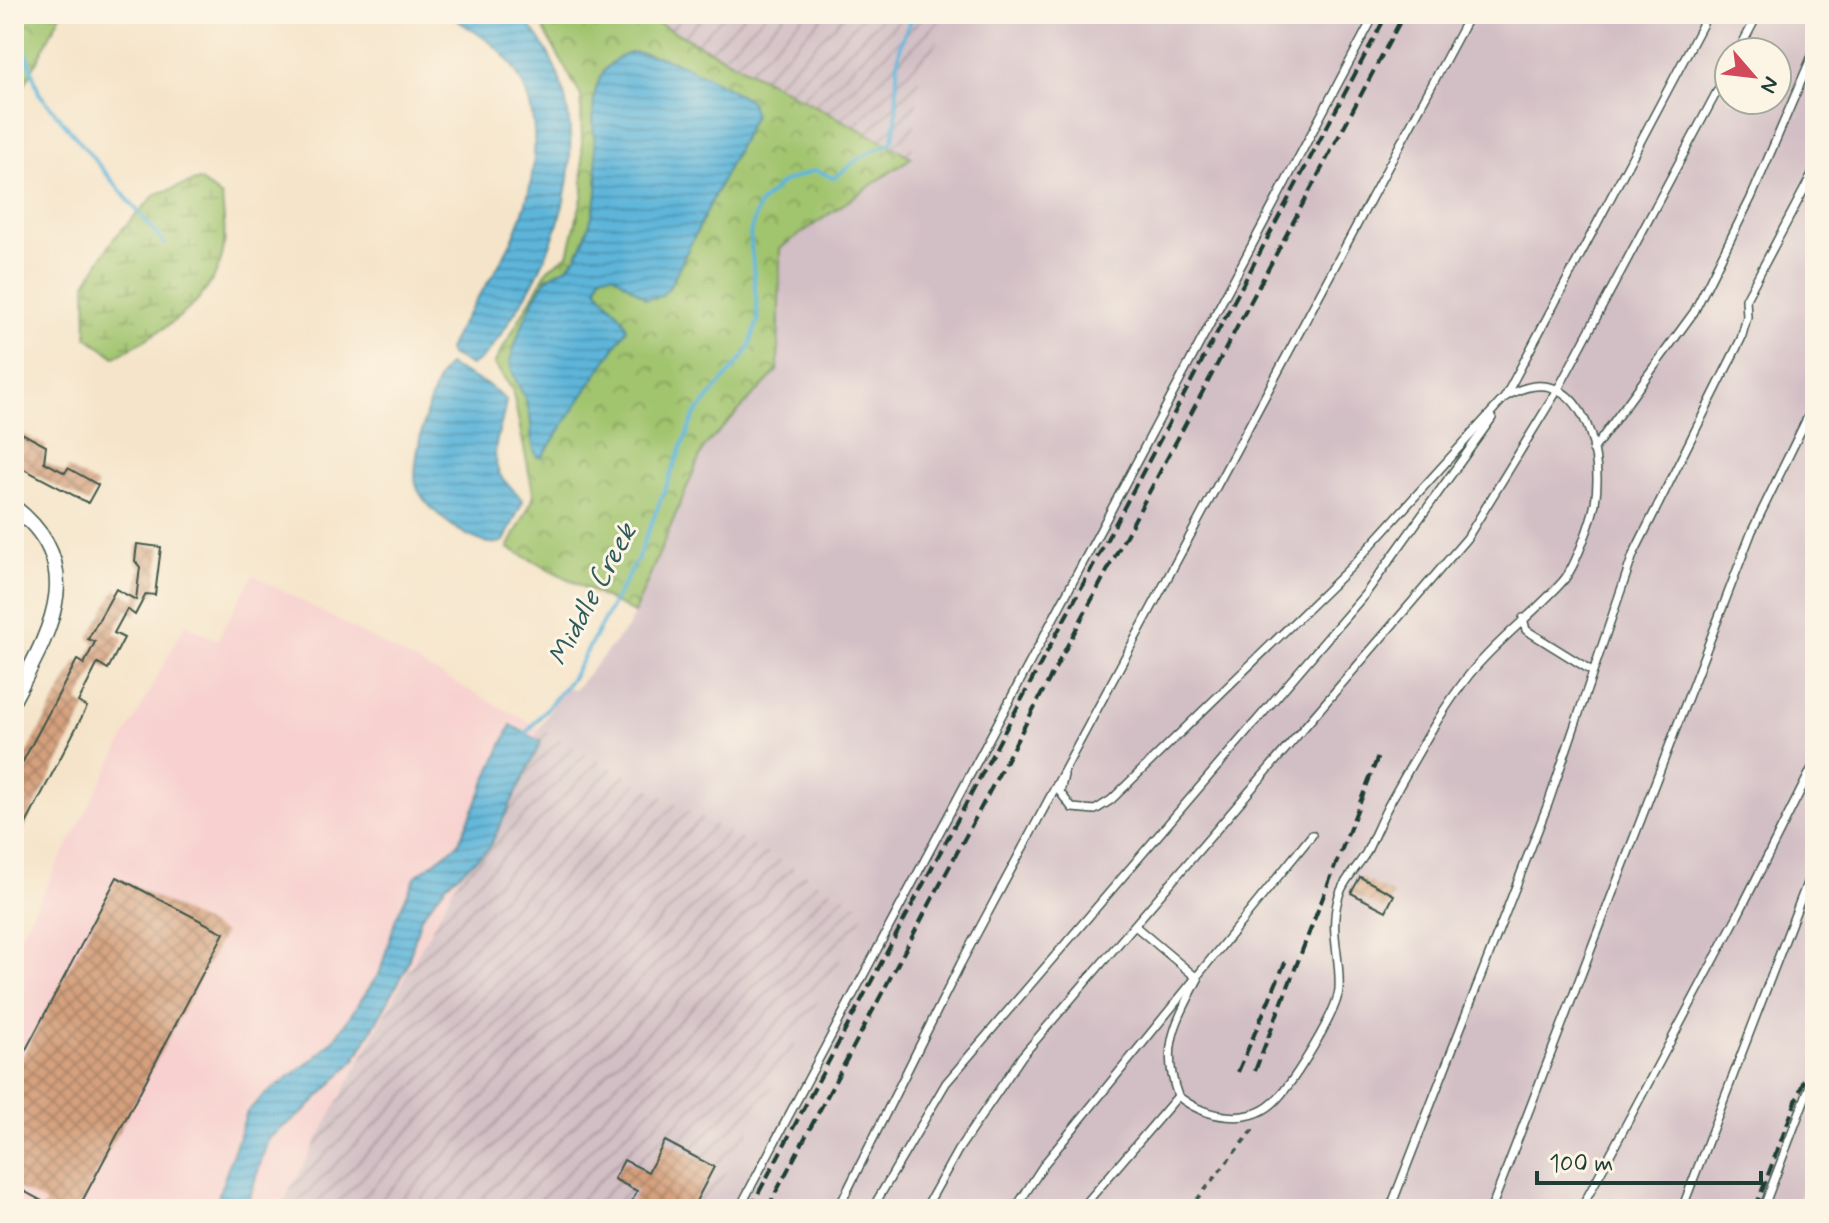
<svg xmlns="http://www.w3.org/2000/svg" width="1829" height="1223" viewBox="0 0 1829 1223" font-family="Mynerve,sans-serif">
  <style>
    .built { fill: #f7d0cf }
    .industrial { fill: url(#industrial-furrows) }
    .railway { fill: #d2bec5; fill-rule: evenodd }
    .wetland { fill: url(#wetland-marsh); stroke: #608051; stroke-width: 2 }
    .park { fill: url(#park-crowns); stroke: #608051; stroke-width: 2 }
    .water { fill: url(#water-rules); stroke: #3e7987; stroke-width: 2 }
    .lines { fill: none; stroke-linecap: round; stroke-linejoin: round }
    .stream { stroke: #5db5da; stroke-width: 4 }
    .building { fill: url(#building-cross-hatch) }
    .service-casing { stroke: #3f564a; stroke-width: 10 }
    .minor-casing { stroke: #3f564a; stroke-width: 17 }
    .path { stroke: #3f564a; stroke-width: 3; stroke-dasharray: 6 6; stroke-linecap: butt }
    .service { stroke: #fff; stroke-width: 7 }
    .minor { stroke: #fff; stroke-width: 14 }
    .rail { stroke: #1f3d34; stroke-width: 4; stroke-dasharray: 12 6; stroke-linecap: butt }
    .labels { text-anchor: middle; stroke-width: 6; stroke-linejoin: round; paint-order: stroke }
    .water-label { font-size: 28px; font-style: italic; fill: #2e5b5e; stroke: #fcf5e5 }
  </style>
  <defs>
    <pattern id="industrial-furrows" width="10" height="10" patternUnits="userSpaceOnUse" patternTransform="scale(2)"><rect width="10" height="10" fill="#d2bec5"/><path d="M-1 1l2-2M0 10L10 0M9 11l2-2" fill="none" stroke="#aa9ca1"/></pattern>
    <pattern id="wetland-marsh" width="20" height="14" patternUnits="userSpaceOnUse" patternTransform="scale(2)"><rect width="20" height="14" fill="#a1c46e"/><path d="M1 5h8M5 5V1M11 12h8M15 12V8" fill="none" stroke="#83a05b"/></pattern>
    <pattern id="park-crowns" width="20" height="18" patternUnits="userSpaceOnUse" patternTransform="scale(2)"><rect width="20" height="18" fill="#a1c46e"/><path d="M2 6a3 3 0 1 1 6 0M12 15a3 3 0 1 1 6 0" fill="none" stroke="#83a05b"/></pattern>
    <pattern id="water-rules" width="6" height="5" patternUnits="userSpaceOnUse" patternTransform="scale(2)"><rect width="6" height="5" fill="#5db5da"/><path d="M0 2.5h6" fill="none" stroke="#4c94b2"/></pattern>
    <pattern id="building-cross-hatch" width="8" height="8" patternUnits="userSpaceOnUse" patternTransform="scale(2)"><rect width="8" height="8" fill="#d5a07d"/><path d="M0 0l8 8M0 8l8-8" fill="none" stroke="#ac8467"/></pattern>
  </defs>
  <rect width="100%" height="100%" fill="#fcf5e5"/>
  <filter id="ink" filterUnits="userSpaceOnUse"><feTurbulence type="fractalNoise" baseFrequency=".0125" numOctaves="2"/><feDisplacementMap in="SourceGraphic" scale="16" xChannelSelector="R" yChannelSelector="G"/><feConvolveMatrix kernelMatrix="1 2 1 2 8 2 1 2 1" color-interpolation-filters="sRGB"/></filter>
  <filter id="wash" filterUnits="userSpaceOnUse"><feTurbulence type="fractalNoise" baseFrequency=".006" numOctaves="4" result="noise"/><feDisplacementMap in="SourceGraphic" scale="32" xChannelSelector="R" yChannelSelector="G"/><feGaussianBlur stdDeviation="1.8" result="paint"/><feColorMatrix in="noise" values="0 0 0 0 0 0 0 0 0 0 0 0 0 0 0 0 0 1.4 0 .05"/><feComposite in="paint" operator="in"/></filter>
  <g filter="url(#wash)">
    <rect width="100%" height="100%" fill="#f5e4c9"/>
    <path class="built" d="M253,575L540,728L280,1209H14V947L185,624L217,640Z"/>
    <g class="industrial">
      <path d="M641,14H954L921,71L912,157Z"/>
      <path d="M540,728L868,908L708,1209H280Z"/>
    </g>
    <path class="railway" d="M954,14H1815V1159L1796,1209H708L868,908L540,728L564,685L574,690L628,627L704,447L778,370L780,248L912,157L921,71ZM1729,52H1777V100H1729Z"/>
    <path class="wetland" d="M199,180L222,197C223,213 226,231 224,246C216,304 160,331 115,357L87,337L86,283L114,238L156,194Z"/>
    <g class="park">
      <path d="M14,14H61L14,105Z"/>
      <path d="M535,14H641L912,157L780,248L778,370L704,447L634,613L508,548L534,497L512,389L494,364L548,269L568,255L583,194L581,96Z"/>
    </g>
    <g class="water">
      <path d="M449,14H519C601,98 574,226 514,314C504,329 488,359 471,365L450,355L448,350C462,316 487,288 504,256C537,195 552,109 503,54C489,38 465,27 449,14Z"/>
      <path d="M632,52C674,55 715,81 751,101L754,115L669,288L661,296L647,299L613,274L601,275L597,287C605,303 623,311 627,329L542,457H537C529,442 533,427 529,411C526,393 512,380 510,362C515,341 533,295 547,279C553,273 562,271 568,266C582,254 590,223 595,205C607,157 566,72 632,52Z"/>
      <path d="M448,365L489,386L506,400C504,424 489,447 498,471C503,484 517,490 523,501L504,541C481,554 421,508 416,484C411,463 432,378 448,365Z"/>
      <path d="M511,725L541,742L489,848L447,884L421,917L406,969L355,1060L306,1110L268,1139L246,1209H214L247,1112L263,1096L315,1058L335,1038L380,972L396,918L416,876L458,844Z"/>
    </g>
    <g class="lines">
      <g class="stream">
        <path d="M14,14L39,93L165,244"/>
        <path d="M524,736L572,678L637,560L694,416L748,351L758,320L750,233L759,205L781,183L815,170L834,178L861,157L892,142C904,98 885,54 916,14"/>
      </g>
    </g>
    <g id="blocks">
      <g class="building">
        <path d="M14,429L46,446L44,462L65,473L68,468L98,485L88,503L14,464Z"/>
        <path d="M137,544L161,547L155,595L146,594L135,615L127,609L114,633L124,638L108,669L98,663L78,702L87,707L14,847V795L22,780L15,776L77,660L84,664L95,642L88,639L116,589L136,600L140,567L135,561Z"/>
        <path d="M117,877L224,933L78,1209H42L46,1203L14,1186V1072Z"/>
        <path d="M1360,877L1394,895L1386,911L1351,893Z"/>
        <path d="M665,1141L714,1167L692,1209H628L637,1191L614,1179L624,1160L648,1172Z"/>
      </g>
    </g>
  </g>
  <g filter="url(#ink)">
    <use href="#blocks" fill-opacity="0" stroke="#3f564a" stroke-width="2"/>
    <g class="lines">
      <defs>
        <g id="service">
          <path d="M1738,52L1758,14"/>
          <path d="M1505,397L1708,14"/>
          <path d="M1593,450L1694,312L1751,198L1815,49"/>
          <path d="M1523,618L1526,630L1592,671"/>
          <path d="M1064,775L1060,792L1072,808L1095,810L1111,800L1353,565L1505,397C1578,353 1605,448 1595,503C1592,520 1575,568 1563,581C1534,614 1497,640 1469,675C1439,713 1416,757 1392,799C1382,816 1375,835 1366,853C1357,868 1342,882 1338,899C1329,933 1341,957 1339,989C1337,1013 1294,1081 1277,1099C1250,1128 1204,1117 1178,1096C1160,1047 1176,1023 1198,979"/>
          <path d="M1135,926L1198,979"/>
          <path d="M739,1209L1375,14"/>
          <path d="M838,1209L961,963L1470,14"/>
          <path d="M872,1209L946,1083L1366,593L1492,418"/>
          <path d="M925,1209L958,1150L1022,1056L1467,538L1557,391L1729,69"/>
          <path d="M1015,1209L1045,1163L1312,835"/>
          <path d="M1081,1209L1178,1096"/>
          <path d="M1390,1209L1548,804L1633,555L1741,339L1747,317L1746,299L1815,169"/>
          <path d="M1491,1209L1752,531L1815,402"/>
          <path d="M1581,1209L1738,915L1815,762"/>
          <path d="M1682,1209L1815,862"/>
          <path d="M1763,1209L1815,1072"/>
        </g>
        <path id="minor" d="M14,507C90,566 49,632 14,699"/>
      </defs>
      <use href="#service" class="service-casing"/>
      <use href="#minor" class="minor-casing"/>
      <path class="path" d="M1189,1209L1257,1125"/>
      <use href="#service" class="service"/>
      <use href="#minor" class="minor"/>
      <g class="rail">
        <path d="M1255,1071L1379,754"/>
        <path d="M1238,1072L1287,958"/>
        <path d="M750,1209L1387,14"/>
        <path d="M767,1209L1404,14"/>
        <path d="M1755,1209L1815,1051"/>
      </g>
    </g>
  </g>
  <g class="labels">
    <g class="water-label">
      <text transform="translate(591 594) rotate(-62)" y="10">Middle Creek</text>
    </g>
  </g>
  <rect width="1829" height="1223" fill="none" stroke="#fcf5e5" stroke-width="48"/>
  <g transform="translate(1753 76) rotate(118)"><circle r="38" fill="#fcf5e5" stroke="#a4ab9e" stroke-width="2"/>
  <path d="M0-6L14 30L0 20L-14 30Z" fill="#d1495b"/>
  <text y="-12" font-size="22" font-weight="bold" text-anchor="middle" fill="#1f3d34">N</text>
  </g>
  <path d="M1537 1171v12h224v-12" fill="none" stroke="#1f3d34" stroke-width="4"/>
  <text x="1549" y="1171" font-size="24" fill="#1f3d34" stroke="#fcf5e5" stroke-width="6" paint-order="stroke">100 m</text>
</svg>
